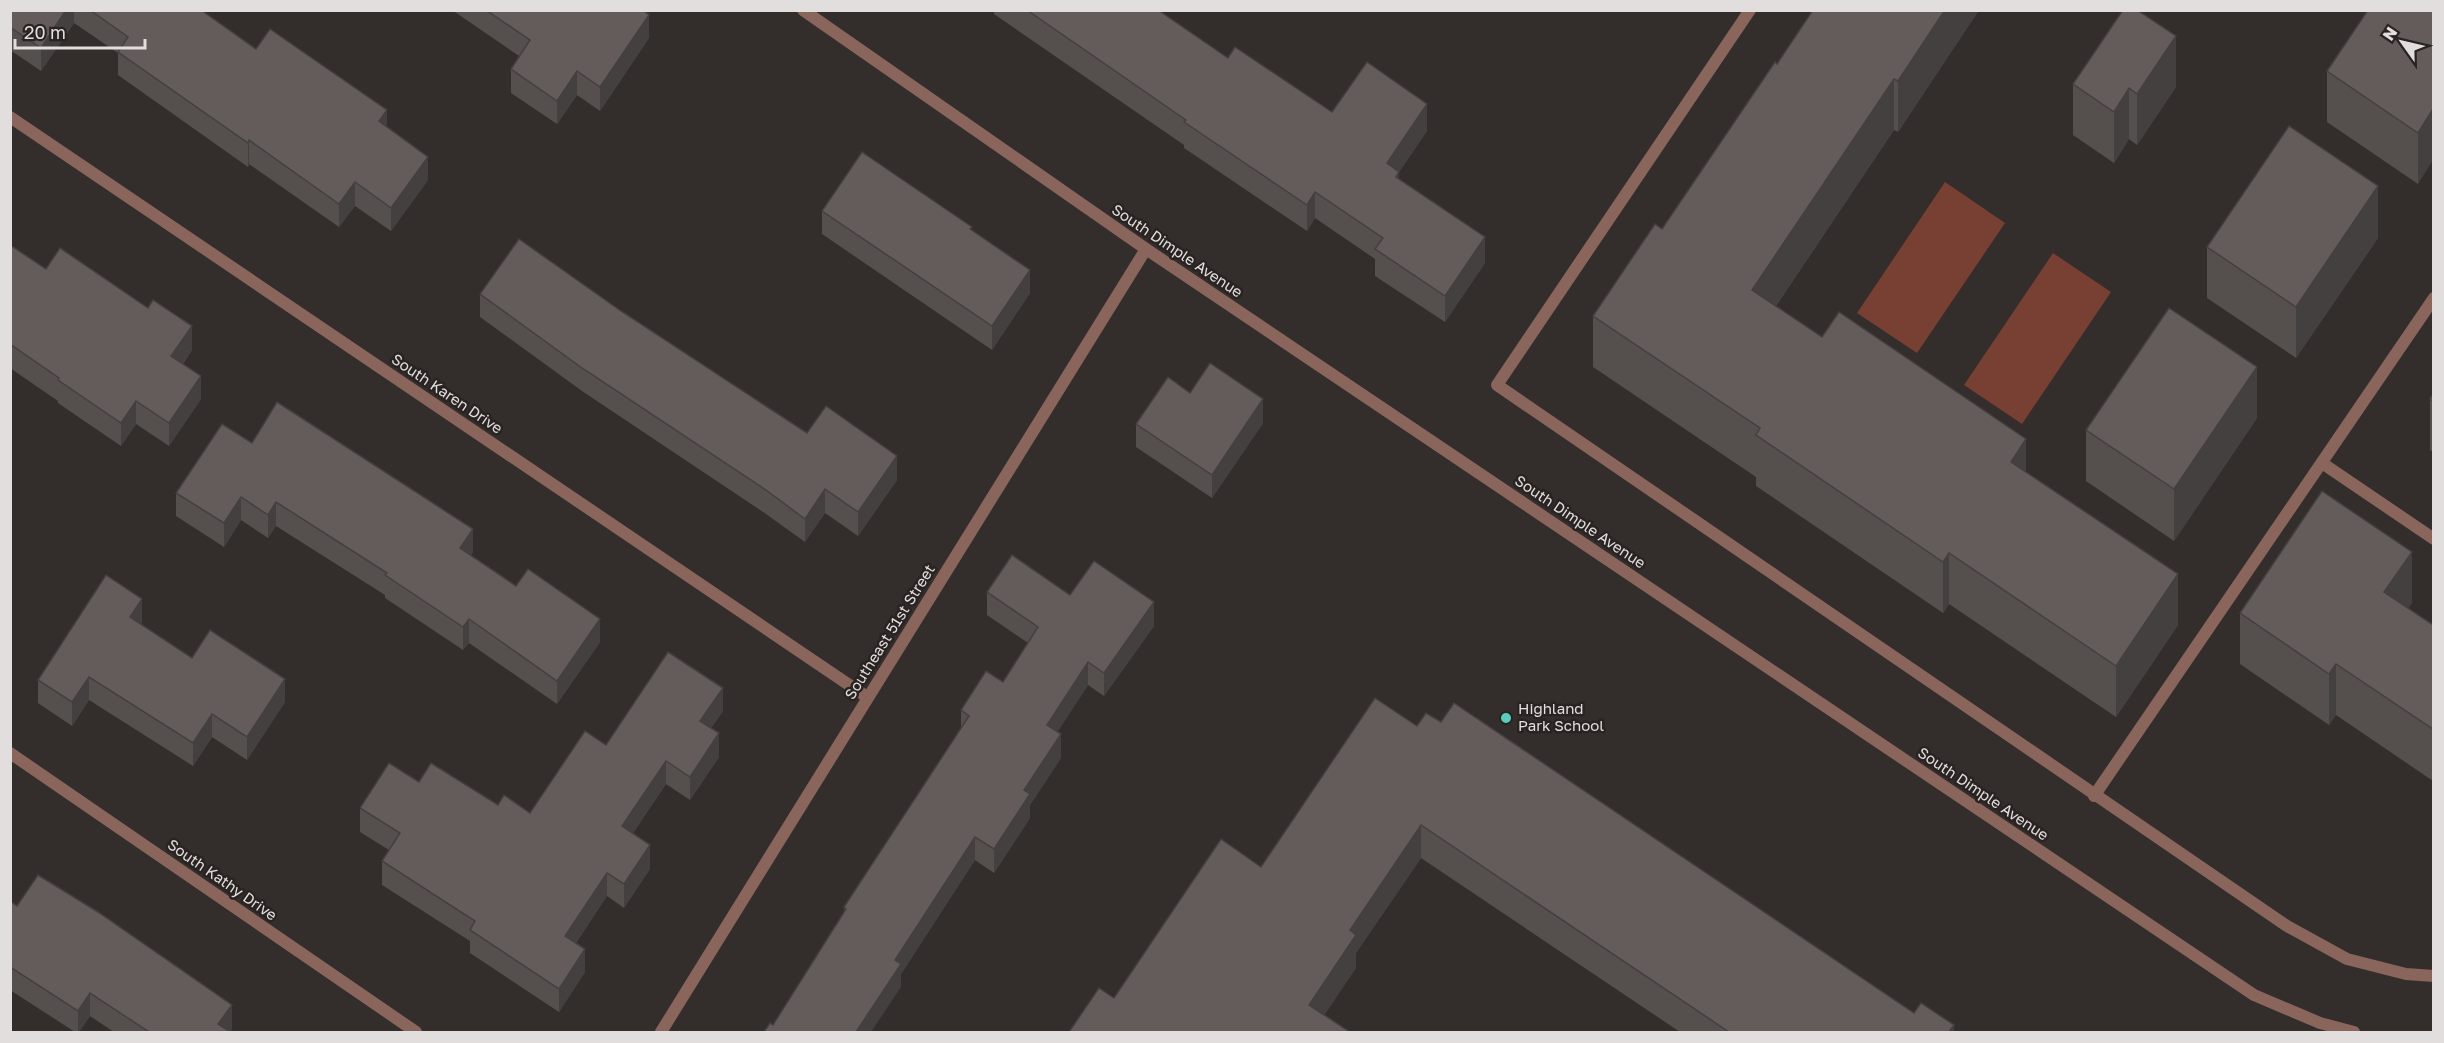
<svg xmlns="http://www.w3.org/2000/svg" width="2444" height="1043" viewBox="0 0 2444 1043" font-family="'Golos Text',sans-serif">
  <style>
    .grass { fill: #783f33 }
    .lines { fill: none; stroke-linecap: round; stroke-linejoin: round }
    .street { stroke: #8a655c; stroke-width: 12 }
    .wall { fill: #554f4e }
    .shaded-wall { fill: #454040 }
    .building { fill: #635c5b; stroke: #454040; stroke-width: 1.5 }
    .poi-dot { fill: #59cebf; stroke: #292322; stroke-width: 2 }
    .labels { text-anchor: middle; stroke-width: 5; stroke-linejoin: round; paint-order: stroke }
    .street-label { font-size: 15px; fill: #e2dedd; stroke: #292322 }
    .poi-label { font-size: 15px; fill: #e2dedd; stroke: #292322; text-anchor: start }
  </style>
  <rect width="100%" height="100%" fill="#332d2c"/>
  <g class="grass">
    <path d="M1945,182L2005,223L1917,353L1857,313Z"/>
    <path d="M2053,253L2111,292L2022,424L1964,385Z"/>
  </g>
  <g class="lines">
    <g class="street">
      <path d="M803,10L1146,249L2254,995L2320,1023L2354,1032"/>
      <path d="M1750,10L1497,385L2287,926L2347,959L2406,974L2434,976"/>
      <path d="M10,117L867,697"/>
      <path d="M2322,463L2434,539"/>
      <path d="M10,753L416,1032"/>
      <path d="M2094,796L2434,298"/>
      <path d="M661,1032L1146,249"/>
    </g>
  </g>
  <g class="wall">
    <path d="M10,10H201L256,49L387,127L428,180L391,231L355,206L339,227L249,164L248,167L118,75V53L74,23L41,71L10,50Z"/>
    <path d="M452,10H643L649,38L600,111L577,95L557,124L511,93V69L519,56Z"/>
    <path d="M994,10H1158L1228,58L1332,112L1427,131L1399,172V179L1485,263L1445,322L1375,276V259L1315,218L1307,231L1184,148V145L994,14Z"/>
    <path d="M1979,10L1898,132L1894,130L1776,306L2026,472L2178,625L2116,717L1949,604L1943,613L1756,486V477L1593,367V316L1662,229L1777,64Z"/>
    <path d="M2433,10L2418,184L2327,122V71Z"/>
    <path d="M2073,84L2176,87L2137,145L2129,139L2114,163L2073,135Z"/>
    <path d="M822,211L972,230L1030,293L992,350L822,234Z"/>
    <path d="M2378,238L2296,358L2207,298V247Z"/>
    <path d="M10,245L46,269L192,350L183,364L201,399L169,446L136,424L121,446L58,403V401L10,368Z"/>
    <path d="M480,294L621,311L807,433L897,480L858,536L825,513L805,542L766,514L582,391L480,317Z"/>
    <path d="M1190,393L1263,423L1212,498L1136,447V424Z"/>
    <path d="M2433,394V452L2430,450V399Z"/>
    <path d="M2257,418L2174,541L2086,481V430Z"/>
    <path d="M252,443L473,552L471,555L600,642L557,704L469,643L463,650L385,598V595L276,526L268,538L241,520L224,547L176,516V493Z"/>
    <path d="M987,592L1070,595L1154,626L1104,696L1088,685L1057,732L1061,758L1030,805V818L994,873L975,860L901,974V987L773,1025L844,913V907L961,728V710L1003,682L1028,643L987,615Z"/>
    <path d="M2412,603L2408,608L2433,625V781L2336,715L2329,725L2240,664V613Z"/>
    <path d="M142,622L141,624L192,658L285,702L247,760L212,737L193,766L89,700L72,726L38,703V680Z"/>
    <path d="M723,711L711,728L719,757L690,800L666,784L633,833L650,869L624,908L607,896L576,943L585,972L559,1012L470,953V941L382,885V861L389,850L360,832V808L419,782L498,805L530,813L606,745Z"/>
    <path d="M1441,722L1914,1013L1954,1032H1680L1421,858L1356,953V968L1324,1015L1114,998L1417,726Z"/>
    <path d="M10,901L232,1029L229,1032H230H114L90,1016L79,1032H75L10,990Z"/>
  </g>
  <g class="shaded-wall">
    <path d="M66,10H74V23L41,71V48Z"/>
    <path d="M1945,10H1979L1898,132V81Z"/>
    <path d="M649,15V38L600,111V87Z"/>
    <path d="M2176,36V87L2137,145V94Z"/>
    <path d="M577,71V95L557,124V101Z"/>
    <path d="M1894,79V130L1752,341V290Z"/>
    <path d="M2129,88V139L2114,163V112Z"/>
    <path d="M1427,104V131L1399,172V198L1387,163Z"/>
    <path d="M2433,109V160L2418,184V133Z"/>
    <path d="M387,110V133L379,121Z"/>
    <path d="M249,140V164L248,167V143Z"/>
    <path d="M428,157V180L391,231V208Z"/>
    <path d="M355,182V206L339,227V204Z"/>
    <path d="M2378,186V238L2296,358V307Z"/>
    <path d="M1315,192V218L1307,231V205Z"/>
    <path d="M1485,237V263L1445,322V296Z"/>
    <path d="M1030,270V293L992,350V326Z"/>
    <path d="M192,326V350L171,380V356Z"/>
    <path d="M2257,367V418L2174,541V489Z"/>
    <path d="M201,376V399L169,446V423Z"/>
    <path d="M1263,399V423L1212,498V475Z"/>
    <path d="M136,401V424L121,446V423Z"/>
    <path d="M2026,439V490L2011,462Z"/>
    <path d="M897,456V480L858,536V512Z"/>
    <path d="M825,489V513L805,542V519Z"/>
    <path d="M241,497V520L224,547V523Z"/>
    <path d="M276,502V526L268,538V515Z"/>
    <path d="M473,529V552L460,571V548Z"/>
    <path d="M2412,552V603L2384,643V592Z"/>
    <path d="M1949,553V604L1943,613V562Z"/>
    <path d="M2178,574V625L2116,717V666Z"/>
    <path d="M142,599V622L130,641V617Z"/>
    <path d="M1154,602V626L1104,696V673Z"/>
    <path d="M469,619V643L463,650V627Z"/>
    <path d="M600,619V642L557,704V681Z"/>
    <path d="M1088,662V685L1047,748V725Z"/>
    <path d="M2336,664V715L2329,725V674Z"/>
    <path d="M89,677V700L72,726V702Z"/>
    <path d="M285,679V702L247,760V737Z"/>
    <path d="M723,688V711L700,744V721Z"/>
    <path d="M212,714V737L193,766V743Z"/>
    <path d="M719,733V757L690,800V777Z"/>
    <path d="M1061,734V758L1030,805V818L994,873V849L1024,790Z"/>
    <path d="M666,761V784L622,849V826Z"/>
    <path d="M1421,825V858L1356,953V968L1313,1032L1309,1005L1350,930Z"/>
    <path d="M975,837V860L901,974V987L871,1032H856L895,960Z"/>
    <path d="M650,845V869L624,908V884Z"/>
    <path d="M607,873V896L565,959V936Z"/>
    <path d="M585,949V972L559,1012V989Z"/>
    <path d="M90,993V1016L79,1032H78V1011Z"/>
    <path d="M232,1005V1029L229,1032L218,1024Z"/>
    <path d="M1954,1025V1032H1949Z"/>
  </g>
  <g class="building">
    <path d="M10,10H66L41,48L10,27Z"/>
    <path d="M90,10H201L256,49L270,29L387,110L379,121L428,157L391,208L355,182L339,204L249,140L248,143L118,52L128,37Z"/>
    <path d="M486,10H643L649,15L600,87L577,71L557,101L511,69L530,40Z"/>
    <path d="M1027,10H1158L1228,58L1235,47L1332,112L1367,62L1427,104L1387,163L1399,172L1396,177L1485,237L1445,296L1375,249L1383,238L1315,192L1307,205L1184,122L1186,120Z"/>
    <path d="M1813,10H1945L1898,81L1894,79L1752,290L1822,337L1839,312L2026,439L2011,462L2178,574L2116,666L1949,553L1943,562L1756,435L1760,428L1593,316L1655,224L1662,229L1775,62L1777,64Z"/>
    <path d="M2123,10H2137L2176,36L2137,94L2129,88L2114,112L2073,84Z"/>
    <path d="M2368,10H2433V109L2418,133L2327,71Z"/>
    <path d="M2289,126L2378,186L2296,307L2207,247Z"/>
    <path d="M862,152L972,227L970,229L1030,270L992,326L822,211Z"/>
    <path d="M519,239L621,311L807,433L826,406L897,456L858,512L825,489L805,519L766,490L582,368L480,294Z"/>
    <path d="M10,245L46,269L60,248L148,308L153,300L192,326L171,356L201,376L169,423L136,401L121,423L58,380L59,378L10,344Z"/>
    <path d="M2169,308L2257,367L2174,489L2086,430Z"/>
    <path d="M1210,363L1263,399L1212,475L1136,424L1168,377L1190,393Z"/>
    <path d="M2433,394V401L2430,399Z"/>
    <path d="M277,402L473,529L460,548L516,586L528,569L600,619L557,681L469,619L463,627L385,575L387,573L276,502L268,515L241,497L224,523L176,493L222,424L252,443Z"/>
    <path d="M2322,491L2412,552L2384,592L2433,625V729L2336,664L2329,674L2240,613Z"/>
    <path d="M1012,555L1070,595L1094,561L1154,602L1104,673L1088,662L1047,725L1061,734L1024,790L1030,794L994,849L975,837L895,960L901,964L856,1032H764L770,1023L773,1025L846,909L844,907L969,716L961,710L986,671L1003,682L1038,627L987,592Z"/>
    <path d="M106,575L142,599L130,617L192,658L210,630L285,679L247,737L212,714L193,743L89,677L72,702L38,680Z"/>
    <path d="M668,652L723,688L700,721L719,733L690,777L666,761L622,826L650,845L624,884L607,873L565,936L585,949L559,989L470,930L475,921L382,861L400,833L360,808L389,763L419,782L431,763L498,805L504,795L530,813L585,731L606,745Z"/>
    <path d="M1375,698L1417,726L1426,713L1441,722L1454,703L1914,1013L1921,1003L1954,1025L1949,1032H1729L1421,825L1350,930L1356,935L1309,1005L1350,1032H1069L1099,988L1114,998L1221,839L1261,867Z"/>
    <path d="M38,875L98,912L232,1005L218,1024L230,1032H149L90,993L78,1011L10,967V901L17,906Z"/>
  </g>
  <circle class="poi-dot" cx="1506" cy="718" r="6"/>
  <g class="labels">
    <g class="street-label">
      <text transform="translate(1177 251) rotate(34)" y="5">South Dimple Avenue</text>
      <text transform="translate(447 394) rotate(34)" y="5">South Karen Drive</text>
      <text transform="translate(1580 522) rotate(34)" y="5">South Dimple Avenue</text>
      <text transform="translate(890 632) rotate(-58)" y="5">Southeast 51st Street</text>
      <text transform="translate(1983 794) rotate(34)" y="5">South Dimple Avenue</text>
      <text transform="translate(222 880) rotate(35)" y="5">South Kathy Drive</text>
    </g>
    <g class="poi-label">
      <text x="1518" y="714">Highland<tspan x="1518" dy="17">Park School</tspan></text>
    </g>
  </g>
  <rect width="2444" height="1043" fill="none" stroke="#e2dedd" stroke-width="24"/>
  <g transform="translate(2402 42) rotate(304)" stroke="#292322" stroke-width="4.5" paint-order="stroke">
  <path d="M0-4.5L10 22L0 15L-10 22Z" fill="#e2dedd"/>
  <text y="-9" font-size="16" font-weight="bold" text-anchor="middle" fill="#e2dedd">N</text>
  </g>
  <path d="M15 39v9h130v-9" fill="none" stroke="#e2dedd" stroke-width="3"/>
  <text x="24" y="39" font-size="18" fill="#e2dedd" stroke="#292322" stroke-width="4.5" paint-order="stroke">20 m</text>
</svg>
